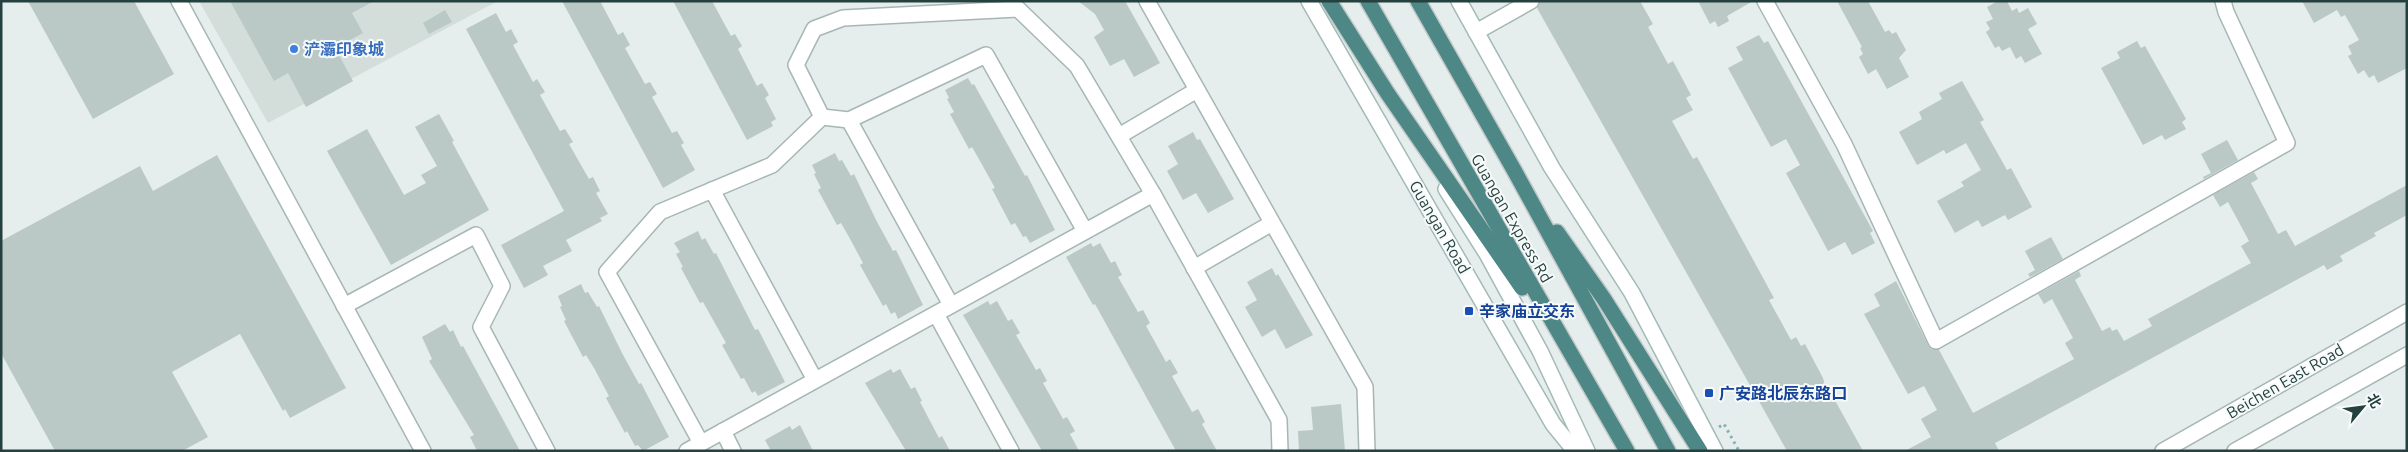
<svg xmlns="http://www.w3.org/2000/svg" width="2408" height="452" viewBox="0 0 2408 452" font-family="Ubuntu,'Noto Sans SC',sans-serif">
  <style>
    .built { fill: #d3dedb }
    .building { fill: #bac9c6 }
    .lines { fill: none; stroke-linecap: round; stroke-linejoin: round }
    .minor-casing { stroke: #a7b6b5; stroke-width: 18 }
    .tertiary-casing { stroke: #a7b6b5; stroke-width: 18 }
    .secondary-casing { stroke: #a3bab7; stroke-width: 18 }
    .trunk-casing { stroke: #c2cac9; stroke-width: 18 }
    .path { stroke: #86b1ad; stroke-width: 3; stroke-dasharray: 2.5 4; stroke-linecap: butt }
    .minor { stroke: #fff; stroke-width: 15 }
    .tertiary { stroke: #fff; stroke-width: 15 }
    .secondary { stroke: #fff; stroke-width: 15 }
    .trunk { stroke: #4d8786; stroke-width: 15 }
    .shop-dot { fill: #3f7fe0; stroke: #f6faf9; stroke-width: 2 }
    .transit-dot { fill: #1a4fb4; stroke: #f6faf9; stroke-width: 2 }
    .labels { text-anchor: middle; stroke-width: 4; stroke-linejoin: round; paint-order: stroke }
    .shop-label { font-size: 16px; font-weight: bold; fill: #366cbe; stroke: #f6faf9; text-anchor: start }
    .street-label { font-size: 16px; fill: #24403f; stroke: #f6faf9 }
    .transit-label { font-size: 16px; font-weight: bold; fill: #164399; stroke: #f6faf9; text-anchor: start }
  </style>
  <rect width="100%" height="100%" fill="#e5eeec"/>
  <path class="built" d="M199,1H498L268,123Z"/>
  <g class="building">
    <path d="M28,1H134L174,74L93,119Z"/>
    <path d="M230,1H374L352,13L363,33L335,48L353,81L306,107L288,73L274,81Z"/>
    <path d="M562,1H600L618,35L623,32L630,45L625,48L645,84L650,82L657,94L652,97L672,133L677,131L684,143L681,145L695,170L663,188Z"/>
    <path d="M673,1H712L731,36L735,34L742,46L738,49L757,86L762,83L769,95L765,98L776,119L771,122L773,126L747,140Z"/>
    <path d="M1078,1H1125L1160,63L1134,77L1124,59L1110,66L1094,37L1104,30L1095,14Z"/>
    <path d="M1540,1H1640L1653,24L1648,27L1668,64L1673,61L1691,95L1686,98L1693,110L1672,121L1693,159L1697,157L1744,243L1774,298L1769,300L1791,340L1796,337L1801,346L1805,344L1823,378L1828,397L1832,395L1863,451H1787L1537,8Z"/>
    <path d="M1698,1H1753L1727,16L1729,21L1718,27L1715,21L1710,24Z"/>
    <path d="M1837,1H1868L1885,32L1889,30L1892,34L1896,32L1906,50L1899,58L1909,77L1887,89L1876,69L1868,74L1859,57L1863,54L1860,48L1862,47Z"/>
    <path d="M1998,1H2007L2012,11L2017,8L2019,13L2028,8L2037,24L2028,29L2042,54L2025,63L2021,56L2016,59L2010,47L2002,51L1999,46L1995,48L1986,32L1990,29L1986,22L1993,19L1987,7Z"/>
    <path d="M2302,1H2404L2407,7V68L2378,83L2374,75L2369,78L2364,70L2358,74L2348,56L2352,54L2348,46L2359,40L2345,15L2341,17L2337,10L2314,23Z"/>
    <path d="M445,10L452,22L429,34L423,23Z"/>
    <path d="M496,13L506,32L511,29L518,42L513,45L533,82L537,79L545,92L540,95L560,131L565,129L573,142L569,144L589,179L593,177L600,191L596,193L608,214L600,218L602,221L566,240L572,251L543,266L548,275L524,288L501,245L564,211L466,29Z"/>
    <path d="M1759,35L1764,43L1768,41L1873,231L1870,233L1875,243L1852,255L1845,242L1828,251L1786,173L1800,165L1786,139L1771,147L1728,68L1743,60L1736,47Z"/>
    <path d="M2137,41L2141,48L2145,46L2186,119L2182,122L2186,129L2165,140L2162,135L2143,145L2101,68L2120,58L2117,52Z"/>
    <path d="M968,78L972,85L974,84L1025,176L1027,175L1055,230L1030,243L1026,236L1023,237L1015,223L1011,225L992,189L995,188L980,161L972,147L969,149L950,114L954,112L947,99L949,98L945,90Z"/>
    <path d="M1962,81L1984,120L1980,122L2007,170L2011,168L2032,207L2008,220L2005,215L1982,227L1978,220L1955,233L1937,201L1964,186L1961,182L1981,170L1966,143L1946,154L1944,150L1917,165L1899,132L1922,119L1919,112L1942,99L1939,93Z"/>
    <path d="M439,114L454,141L452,142L489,210L391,265L327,151L367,129L404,195L426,183L421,175L437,166L415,127Z"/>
    <path d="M1193,132L1197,140L1200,139L1234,199L1208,213L1196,193L1183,200L1167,171L1178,164L1168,146Z"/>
    <path d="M2227,140L2238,160L2204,179L2203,177L2211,173L2201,154Z"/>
    <path d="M835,153L839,161L842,160L851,176L854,174L876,220L893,251L896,250L923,305L898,319L895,312L891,314L886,304L883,306L860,265L863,263L849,237L841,223L837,225L818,190L821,188L814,174L816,173L812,165Z"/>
    <path d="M217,155L346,388L290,418L285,409L283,411L240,334L172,372L208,437L182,451H55L1,353V241L140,166L153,191Z"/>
    <path d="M2254,172L2258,179L2251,183L2278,234L2286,230L2295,246L2407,185V215L2374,233L2376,236L2340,256L2343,261L2327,270L2324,265L1995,443L1999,451H1905L1931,437L1921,419L1937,410L1924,386L1908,394L1864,314L1880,306L1874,294L1896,281L1928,345L1931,349L1939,350L1973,413L2074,359L2065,343L2073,338L2052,299L2044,304L2038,294L2079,271L2081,276L2075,280L2102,331L2110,327L2112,331L2117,329L2124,341L2152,326L2148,319L2251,263L2241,246L2249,241L2228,202L2220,207L2213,195Z"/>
    <path d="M698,231L702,240L705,238L714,254L716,253L755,330L758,329L785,382L758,396L755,391L752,393L744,378L741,379L722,345L726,343L703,302L700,303L681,268L683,267L676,254L680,252L674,243Z"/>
    <path d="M2051,237L2063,259L2030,277L2028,274L2035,270L2025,251Z"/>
    <path d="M1091,243L1093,247L1100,243L1111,263L1115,261L1122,275L1118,277L1138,312L1143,310L1150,323L1146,326L1166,362L1170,359L1178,373L1172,376L1192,412L1198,409L1205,422L1202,424L1217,451H1176L1095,304L1093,305L1066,257Z"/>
    <path d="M1272,268L1276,276L1278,274L1313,335L1286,349L1275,329L1262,337L1245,307L1257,300L1247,282Z"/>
    <path d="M581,284L585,293L588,292L597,307L599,306L622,353L639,384L641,383L669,437L643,451L638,445L635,446L627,431L625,433L606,398L609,396L594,368L586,355L583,357L564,321L566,320L560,307L562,306L558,296Z"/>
    <path d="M988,301L990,305L997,301L1008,321L1012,319L1020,333L1016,335L1036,370L1040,368L1047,381L1043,383L1063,419L1067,417L1075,431L1070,434L1079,451H1042L963,315Z"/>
    <path d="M445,324L450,332L453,330L461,347L463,346L520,451H477L470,437L474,435L429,361L432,359L422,337Z"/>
    <path d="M891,369L893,373L900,369L911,389L915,387L922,401L920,402L939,438L942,436L950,451H906L865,383Z"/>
    <path d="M1341,404L1345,451H1299L1298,431L1313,430L1311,407Z"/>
    <path d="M800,425L813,451H771L765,440L790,426L792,430Z"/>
  </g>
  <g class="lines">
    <defs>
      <g id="minor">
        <path d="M179,1L423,451"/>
        <path d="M1147,1L1365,387L1367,451"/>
        <path d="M1765,1L1844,144L1936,341L2287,143L2226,12L2223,1"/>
        <path d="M1476,32L1531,1"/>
        <path d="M822,117L796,65L814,29L843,18L1018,9L1077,66L1153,194"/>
        <path d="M849,120L951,305"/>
        <path d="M1119,136L1197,90"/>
        <path d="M712,190L815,380"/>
        <path d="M1194,268L1272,223"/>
        <path d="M344,306L476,235L502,286L481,327L547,451"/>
        <path d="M936,314L1011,451"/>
        <path d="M723,431L733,451"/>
        <path d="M701,443L607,272L660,212L772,165L822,117L849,120L986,55L1085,231"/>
        <path d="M687,451L1153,194L1279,420L1280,451"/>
      </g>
      <g id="tertiary">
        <path d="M2163,451L2407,312"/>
        <path d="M2235,451L2407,355"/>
      </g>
      <g id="secondary">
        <path d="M1309,1L1553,424L1575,451"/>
        <path d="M1459,1L1552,168L1632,293L1715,451"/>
        <path d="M1446,189L1487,254L1540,351L1587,451"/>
      </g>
      <g id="trunk">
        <path d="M1329,1L1388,94L1522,288"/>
        <path d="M1368,1L1627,451"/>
        <path d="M1418,1L1514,170L1668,451"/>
        <path d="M1557,232L1604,299L1700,451"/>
      </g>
    </defs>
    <use href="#minor" class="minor-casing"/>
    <use href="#tertiary" class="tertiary-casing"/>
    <use href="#secondary" class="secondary-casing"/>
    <use href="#trunk" class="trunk-casing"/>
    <path class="path" d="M1719,427L1724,424L1739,451"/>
    <use href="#minor" class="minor"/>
    <use href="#tertiary" class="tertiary"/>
    <use href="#secondary" class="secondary"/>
    <use href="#trunk" class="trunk"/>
  </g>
  <circle class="shop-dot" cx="294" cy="49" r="5"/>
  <g class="transit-dot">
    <rect x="1464" y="306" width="10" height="10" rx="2.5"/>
    <rect x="1704" y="388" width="10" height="10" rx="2.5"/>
  </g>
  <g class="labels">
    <g class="shop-label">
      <text x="304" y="55">浐灞印象城</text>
    </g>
    <g class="street-label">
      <text transform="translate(1512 218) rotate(60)" y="6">Guangan Express Rd</text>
      <text transform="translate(1440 227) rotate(60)" y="6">Guangan Road</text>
      <text transform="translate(2285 381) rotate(-30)" y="6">Beichen East Road</text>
    </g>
    <g class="transit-label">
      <text x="1479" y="317">辛家庙立交东</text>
      <text x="1719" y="399">广安路北辰东路口</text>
    </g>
  </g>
  <rect width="2408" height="452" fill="none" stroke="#24403f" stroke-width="5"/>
  <g transform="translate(2363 407) rotate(61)" stroke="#f6faf9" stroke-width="4" paint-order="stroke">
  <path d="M0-4L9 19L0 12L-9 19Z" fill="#24403f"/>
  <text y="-8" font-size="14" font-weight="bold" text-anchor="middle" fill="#24403f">北</text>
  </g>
</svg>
